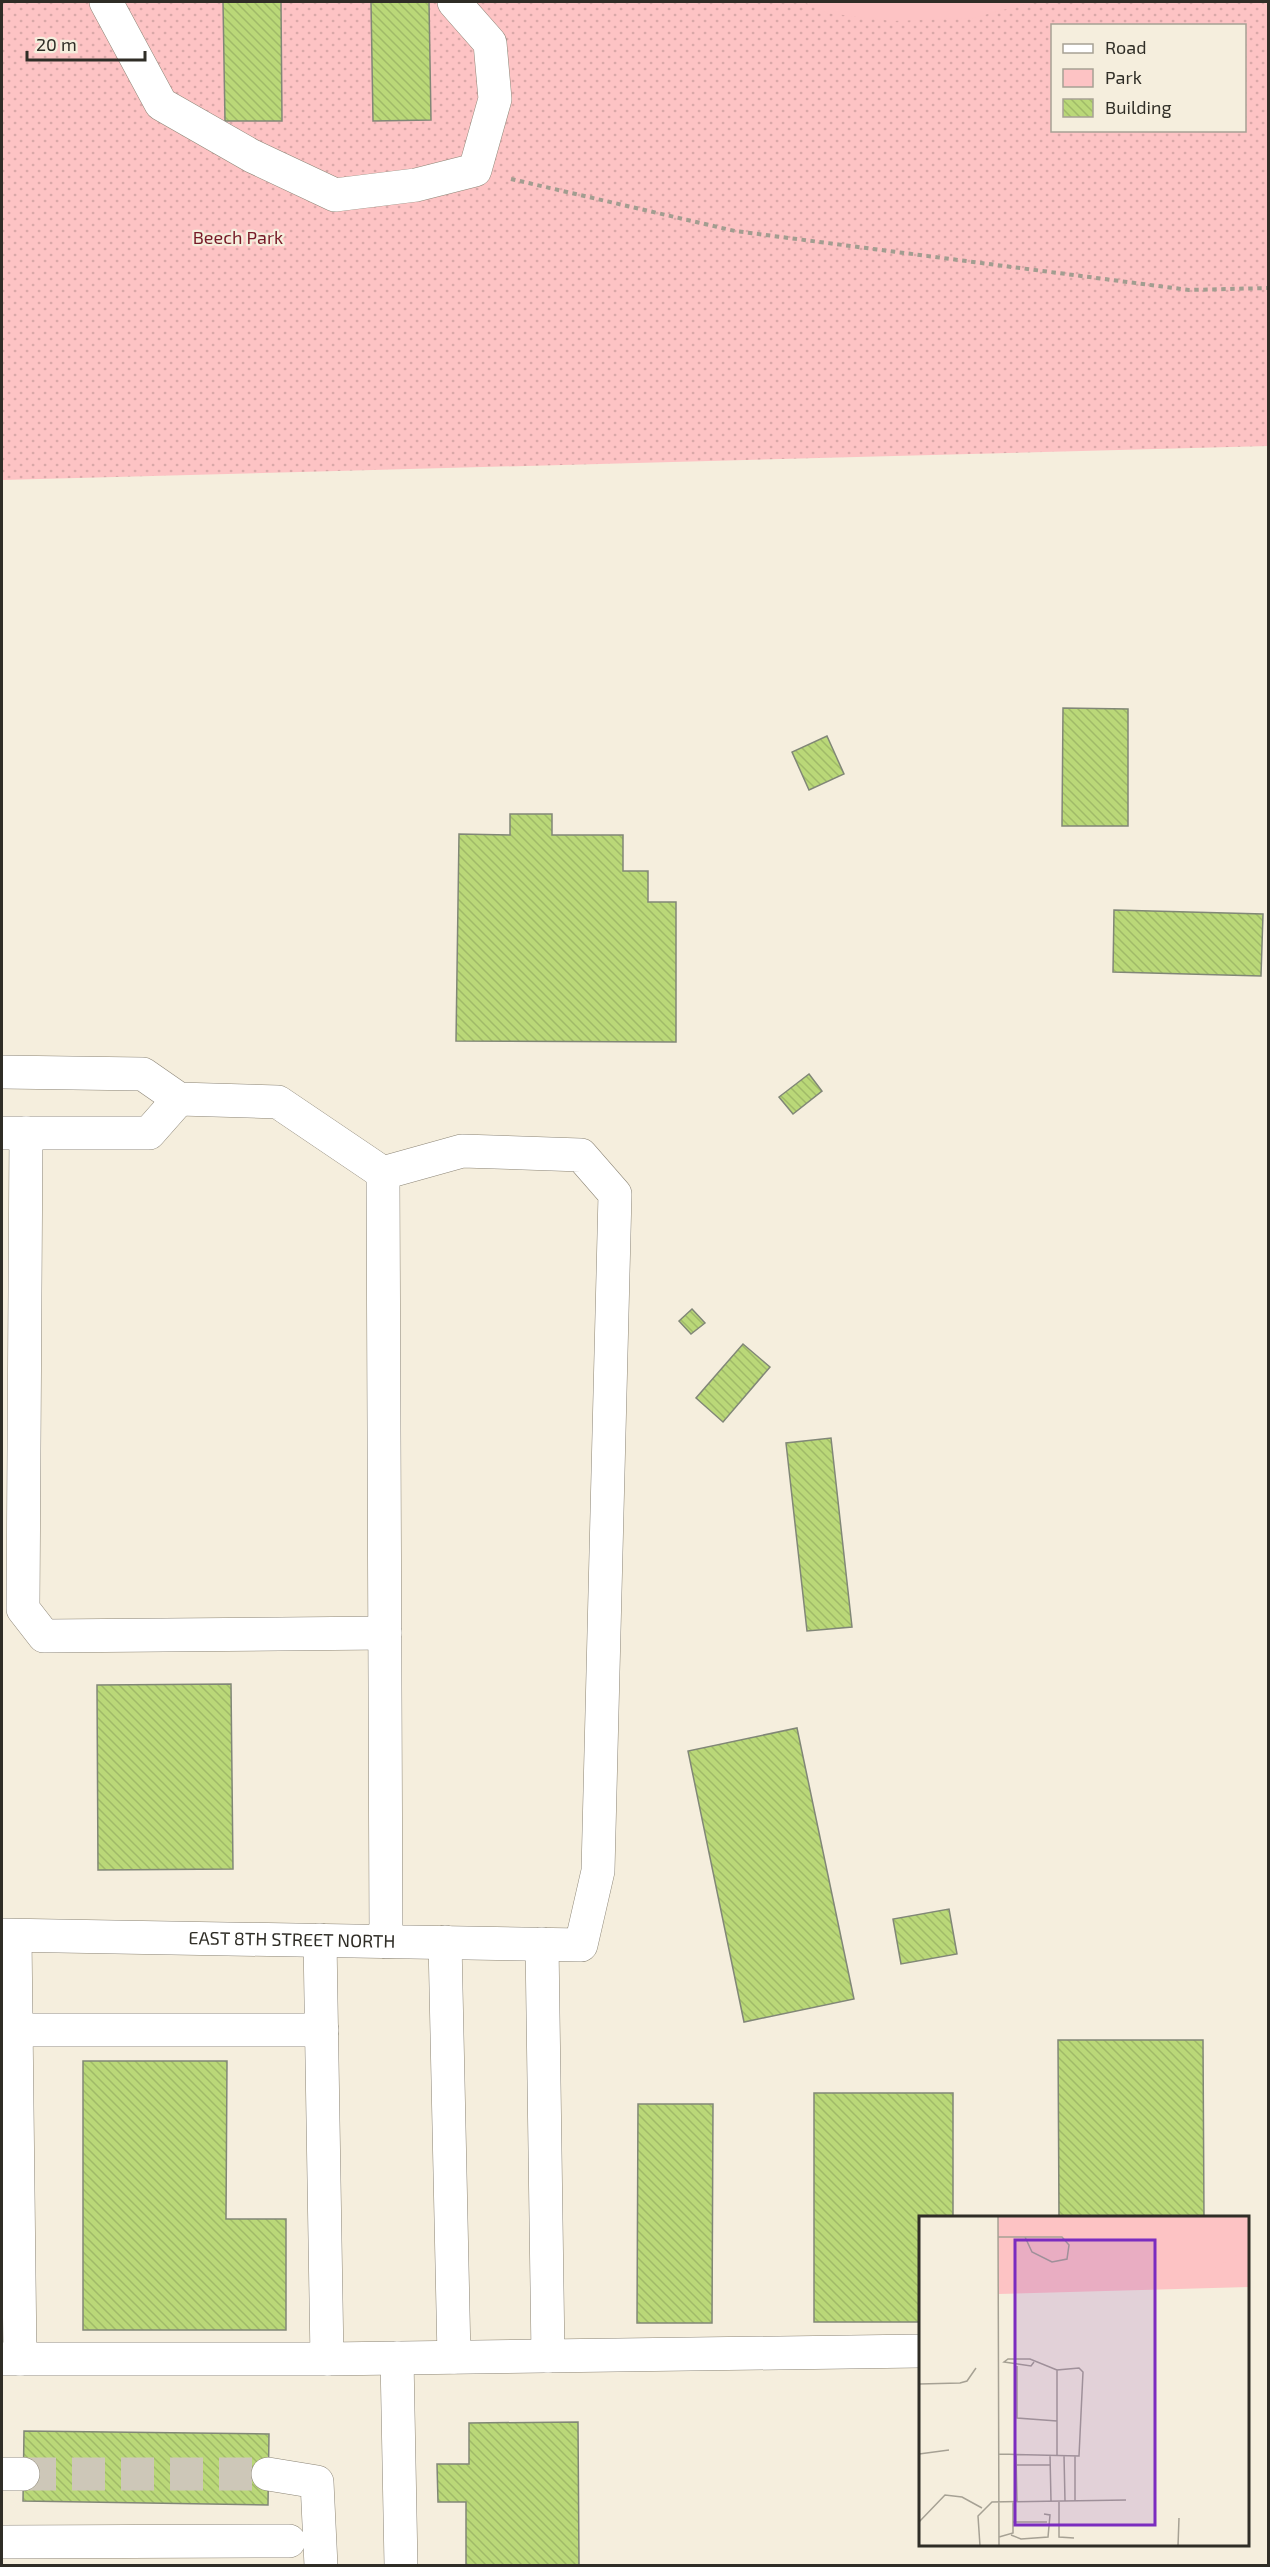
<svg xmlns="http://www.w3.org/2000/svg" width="1270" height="2567" viewBox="0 0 1270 2567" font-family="'Exo 2',sans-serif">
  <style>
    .green { fill: url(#green-dots); fill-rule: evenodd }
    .pitch { fill: #fdc3c4 }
    .building { fill: url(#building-back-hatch); stroke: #818777; stroke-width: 1.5 }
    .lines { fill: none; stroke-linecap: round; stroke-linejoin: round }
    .minor-tunnel { stroke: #cdc7b8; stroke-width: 33; stroke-dasharray: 33 16; stroke-linecap: butt }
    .minor-casing { stroke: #8c8576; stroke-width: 34 }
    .path { stroke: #a29d90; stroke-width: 4; stroke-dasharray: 4.5 4.5; stroke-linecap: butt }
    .minor { stroke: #fff; stroke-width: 33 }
    .labels { text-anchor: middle; stroke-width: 4.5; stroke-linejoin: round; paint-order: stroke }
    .park-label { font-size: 18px; fill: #761a27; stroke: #f5eedd }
    .street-label { font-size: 18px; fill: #2f2d26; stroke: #f5eedd }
    .inset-road { fill: none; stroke: #a6a194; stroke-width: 1.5 }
    .view { fill: #7b2cbf; fill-opacity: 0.15; stroke: #7b2cbf; stroke-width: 3 }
    .inset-edge { fill: none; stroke: #2f2d26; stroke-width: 3 }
  </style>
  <defs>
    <pattern id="green-dots" width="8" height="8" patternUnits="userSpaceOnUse" patternTransform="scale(1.5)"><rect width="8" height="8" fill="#fdc3c4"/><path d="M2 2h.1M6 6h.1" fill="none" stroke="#d9a8a8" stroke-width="1.8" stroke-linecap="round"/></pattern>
    <pattern id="building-back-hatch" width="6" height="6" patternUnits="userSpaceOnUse" patternTransform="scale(1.5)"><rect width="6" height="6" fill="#bad878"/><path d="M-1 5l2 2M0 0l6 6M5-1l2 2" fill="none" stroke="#a0ba68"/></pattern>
  </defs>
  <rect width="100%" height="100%" fill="#f5eedd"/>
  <path class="green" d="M2,2H1268V446L2,480ZM1052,26H1244V130H1052Z"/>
  <path class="pitch" d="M804,2H1033L973,18L892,21L827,13Z"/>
  <g class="building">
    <path d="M223,2H281L282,121H225Z"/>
    <path d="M371,2H429L431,120L373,121Z"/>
    <path d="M1063,708L1128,709V826H1062Z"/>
    <path d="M827,736L844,774L809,790L792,752Z"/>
    <path d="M510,814H552V835H623V871H648V902H676V1042L456,1041L459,834L510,835Z"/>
    <path d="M1114,910L1263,914L1261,976L1113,972Z"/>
    <path d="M809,1074L822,1091L793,1114L779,1097Z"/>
    <path d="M692,1309L705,1323L691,1334L679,1321Z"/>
    <path d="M743,1344L770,1367L723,1422L696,1398Z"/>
    <path d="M831,1438L852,1627L807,1631L786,1443Z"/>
    <path d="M231,1684L233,1869L98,1870L97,1685Z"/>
    <path d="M797,1728L854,1999L744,2022L688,1751Z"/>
    <path d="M949,1909L957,1954L901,1964L893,1919Z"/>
    <path d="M1058,2040H1203L1204,2218H1059Z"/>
    <path d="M83,2061H227L226,2219H286V2330H83Z"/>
    <path d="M814,2093H953V2218H920V2322H814Z"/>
    <path d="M638,2104H713L712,2323H637Z"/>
    <path d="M578,2422L579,2566H466V2502H438L437,2464H469V2423Z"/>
    <path d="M24,2431L269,2434L268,2505L23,2501Z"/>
  </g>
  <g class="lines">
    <path class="minor-tunnel" d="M23,2474H268"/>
    <defs>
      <g id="minor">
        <path d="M106,2L161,104L252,156L335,195L416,185L475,170L495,99L490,43L454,2"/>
        <path d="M2,1072L143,1074L179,1099L278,1102L383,1173"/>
        <path d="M2,1133H149L179,1099"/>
        <path d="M26,1133L23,1609L44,1636L385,1633"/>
        <path id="s1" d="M2,1935L581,1945L598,1871L615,1194L581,1155L462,1151L383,1173L386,1942"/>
        <path d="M15,1936L20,2359"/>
        <path d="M320,1940L327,2359"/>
        <path d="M445,1942L454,2357"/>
        <path d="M542,1944L548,2356"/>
        <path d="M16,2030H322"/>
        <path d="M397,2358L401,2566"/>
        <path d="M2,2359H327L920,2351"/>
        <path d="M2,2474H23"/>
        <path d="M268,2474L317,2482L321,2566"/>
        <path d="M2,2542L289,2541"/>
      </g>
    </defs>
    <use href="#minor" class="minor-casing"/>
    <path class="path" d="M511,179L735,231L1189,290L1268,288"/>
    <use href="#minor" class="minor"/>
  </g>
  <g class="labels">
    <g class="park-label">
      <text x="238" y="244">Beech Park</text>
    </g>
    <g class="street-label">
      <text dy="6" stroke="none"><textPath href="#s1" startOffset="290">EAST 8TH STREET NORTH</textPath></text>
    </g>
  </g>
  <g transform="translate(919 2216)">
    <rect width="330" height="330" fill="#f5eedd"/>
    <path d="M79,0H330V71L79,78Z" fill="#fdc3c4"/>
    <path d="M177,0H207L217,20L203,26L187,25L169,12L167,7ZM269,0H290L324,35L295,53H271L247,45L237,34Z" fill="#fdc3c4"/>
    <path class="inset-road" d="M79,0L80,330M79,21H106L113,36L133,46L148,43L150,29L143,21H106M115,146L112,150L85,146L89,143H111L138,154M98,150V202L138,205M0,168L41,167L48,165L57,152M0,238L30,234M80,238L160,240L164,156L160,152L138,154V239M97,239L98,285M131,239L132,285M145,239L146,285M156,240V285M97,249H131M140,285V321L155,322M0,306L26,279L43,281L63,292M94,306H128M92,319L102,323L129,321L131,299L125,298M80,321L94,317V286M61,330L59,300L73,286L207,284M259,330L260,302"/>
    <path class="view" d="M96,24H236V309H96Z"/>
    <rect width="330" height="330" class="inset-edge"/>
  </g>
  <rect width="1270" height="2567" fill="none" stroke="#2f2d26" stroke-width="6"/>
  <rect x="1051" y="24" width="195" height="108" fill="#f5eedd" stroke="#a6a194" stroke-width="1.5"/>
  <rect x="1063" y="44" width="30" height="9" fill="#ffffff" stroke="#a6a194" stroke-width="1.5"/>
  <text x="1105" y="54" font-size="18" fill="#2f2d26">Road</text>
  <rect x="1063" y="69" width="30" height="18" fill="#fdc3c4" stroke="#a6a194" stroke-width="1.5"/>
  <text x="1105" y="84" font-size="18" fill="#2f2d26">Park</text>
  <rect x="1063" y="99" width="30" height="18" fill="url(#building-back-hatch)" stroke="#a6a194" stroke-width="1.5"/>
  <text x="1105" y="114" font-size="18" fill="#2f2d26">Building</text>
  <path d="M27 51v9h118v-9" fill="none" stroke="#2f2d26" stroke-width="3"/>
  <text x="36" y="51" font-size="18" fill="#2f2d26" stroke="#f5eedd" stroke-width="4.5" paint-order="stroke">20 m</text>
</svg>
